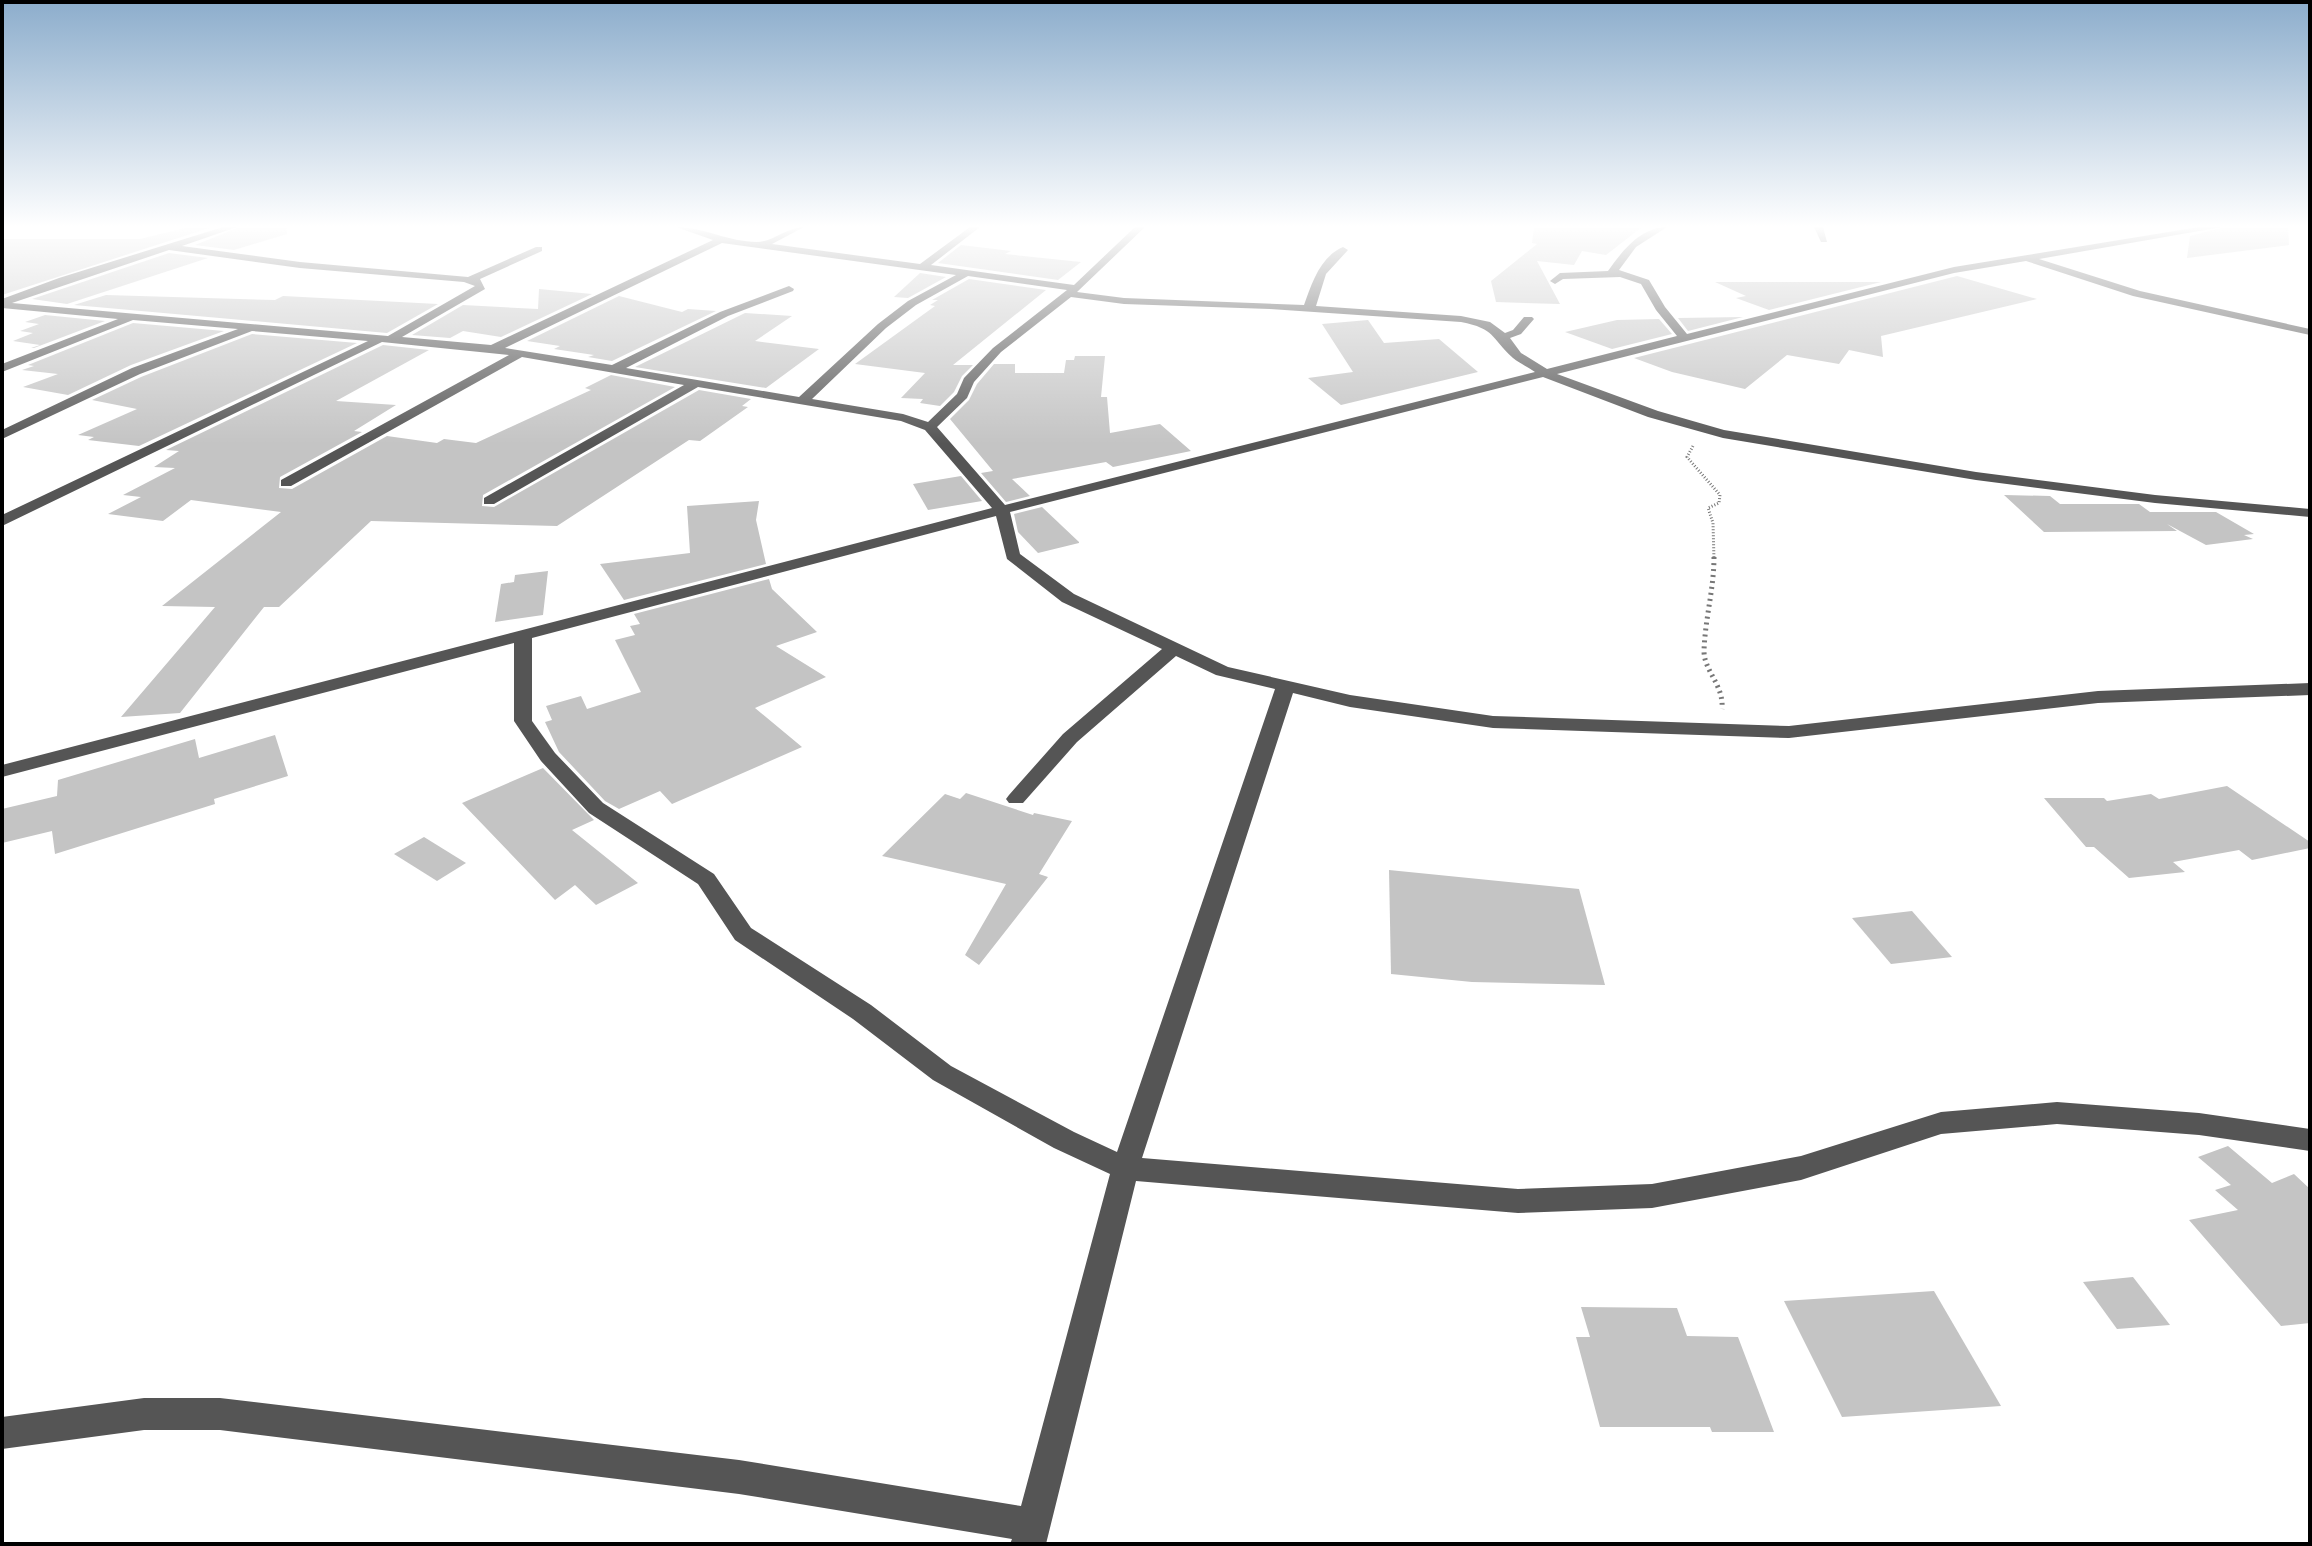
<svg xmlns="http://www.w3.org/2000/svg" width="2312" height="1546" viewBox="0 0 2312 1546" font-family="Raleway,sans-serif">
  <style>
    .building { fill: #c4c4c4 }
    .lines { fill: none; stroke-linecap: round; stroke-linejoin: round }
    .path-far1 { stroke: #777; stroke-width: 3; stroke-dasharray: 1 2; stroke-linecap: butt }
    .path { stroke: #777; stroke-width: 5; stroke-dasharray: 2 4; stroke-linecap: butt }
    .minor { fill: #555; fill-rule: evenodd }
  </style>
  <rect width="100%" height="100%" fill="#fff"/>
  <g class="building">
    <path d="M189,227H212L2,295V239H140Z"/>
    <path d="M240,227H286L287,234L234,250L195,245Z"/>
    <path d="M1534,227H1642L1606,255L1582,251L1574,265L1537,261L1560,304L1496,302L1491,281L1537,244L1532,243Z"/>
    <path d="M2225,227H2288L2289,245L2187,258L2190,236Z"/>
    <path d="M961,245L1011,251L1005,254L1081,262L1058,280L938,263Z"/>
    <path d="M169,253L208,258L67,304L32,299Z"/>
    <path d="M920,273L946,277L908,298L894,297Z"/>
    <path d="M1957,276L2037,299L1881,336L1883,357L1849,350L1839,364L1787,355L1745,389L1672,372L1634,358Z"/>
    <path d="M969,279L1046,290L953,365H973L962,376L954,392L940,406L920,403L923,399L901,398L925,373L855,364L935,306L930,305L938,300H932Z"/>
    <path d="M1715,282H1881L1769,310L1736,298L1746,296Z"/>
    <path d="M539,289L592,294L501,337L463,331L450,338L412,335L463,305L538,309Z"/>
    <path d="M106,295L275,300L283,296L438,304L387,333L74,305Z"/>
    <path d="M619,296L682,312L688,309L716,311L612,361L588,357L594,355L554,349L560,346L527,341Z"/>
    <path d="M745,313L792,316L755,341L819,349L766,388L635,367Z"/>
    <path d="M45,315L105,321L34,348H31L40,345L13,341L33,333L20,331L39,324L25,322Z"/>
    <path d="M1743,317L1688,331L1678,318Z"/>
    <path d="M1659,319L1672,334L1612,349L1565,332L1617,320Z"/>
    <path d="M1368,320L1384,343L1439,339L1478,372L1341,405L1308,378L1353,372L1322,324Z"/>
    <path d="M133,323L224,331L131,365L68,395L23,387L58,374L22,370L34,366L28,365Z"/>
    <path d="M252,334L357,343L139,446L88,440L94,437L78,435L137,409L92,400L141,377Z"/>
    <path d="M383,345L429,350L336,401L396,405L354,431L362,432L280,477L279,488L292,489L387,436L437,443L444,439L476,443L591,390L585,388L611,375L675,387L483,495L482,506L494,507L699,390L751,399L742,406L748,407L700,441L689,440L557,526L371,521L279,607H264L180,713L121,717L215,607L162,606L281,512L191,500L163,521L108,514L141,497L123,495L175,468L154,467L179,451L166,450Z"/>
    <path d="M1075,356H1105L1101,397H1107L1110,433L1160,424L1191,451L1113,467L1106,462L1012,479L1030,496L1006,502L981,473L993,471L950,419L969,400L977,384L994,364H1015V373H1064L1066,360H1074Z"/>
    <path d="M961,476L982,501L928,510L913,484Z"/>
    <path d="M2004,495L2050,496L2060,504H2139L2150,512H2216L2254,534L2244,535L2253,539L2206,545L2167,524L2177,531L2044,532Z"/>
    <path d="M759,501L756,520L766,564L624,600L600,564L690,553L687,506Z"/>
    <path d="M1042,507L1079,542V543L1038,553L1018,532L1014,514Z"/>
    <path d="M548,571L543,615L495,622L501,584L514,582L515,575Z"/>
    <path d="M769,579L772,589L817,632L776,646L826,677L755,708L802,747L672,804L660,791L619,809L605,801L559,752L545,722L552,720L546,706L581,696L587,709L641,692L615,640L635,635L630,626L640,624L634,614Z"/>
    <path d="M275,735L288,776L214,799L215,804L55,854L52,831L2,843V809L57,796L58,780L195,739L199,758Z"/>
    <path d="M543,768L594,820L572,830L638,883L596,905L575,885L555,900L462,803Z"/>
    <path d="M2227,786L2310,842V848L2252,860L2239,850L2173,862L2185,872L2129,878L2094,847H2086L2044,798H2104L2107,801L2151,794L2159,799Z"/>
    <path d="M966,793L1033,815L1034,813L1072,821L1039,874L1048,877L979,965L965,955L1006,884L882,856L945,794L960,799Z"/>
    <path d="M424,837L466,863L437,881L394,854Z"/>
    <path d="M1389,870L1579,889L1605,985L1472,982L1391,974Z"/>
    <path d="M1912,911L1952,957L1891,964L1852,918Z"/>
    <path d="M2228,1146L2272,1183L2294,1174L2310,1189V1323L2281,1326L2189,1220L2238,1210L2215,1190L2231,1185L2198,1157Z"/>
    <path d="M2133,1277L2170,1325L2117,1329L2083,1282Z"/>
    <path d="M1934,1291L2001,1406L1842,1417L1784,1301Z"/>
    <path d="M1581,1307L1677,1308L1687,1336L1738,1337L1774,1432H1712L1710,1427H1600L1576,1337H1590Z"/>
  </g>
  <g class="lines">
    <path class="path-far1" d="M1693,446L1687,457L1720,495L1719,503L1708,508L1713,523L1714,559"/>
    <path class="path" d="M1714,557C1714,589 1705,619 1704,651C1704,671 1724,685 1722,709"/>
    <g class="minor">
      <path d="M223,227H237L182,246L300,262L468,277L536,247H542V251L480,279L485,289L402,337L491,345L713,240L676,227C703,227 729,242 757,242C773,242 787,227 804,227L772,244L920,264L970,227H980L931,265L1074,285L1135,227H1145L1077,292L1124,298L1304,305C1312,283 1320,257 1343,247L1348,250L1326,274L1316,306L1461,316L1490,322L1505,333L1513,330L1524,317H1532L1534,319L1521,334L1510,338L1521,353L1547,369L1677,336L1656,310L1641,284L1620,277L1563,279L1555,284L1550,281L1560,273L1608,271C1622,251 1641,227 1667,227L1636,247L1619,270L1649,280L1665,307L1687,334L1954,267L2199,227H2222L2039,259L2140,291L2310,329V335L2133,296L2026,261L1954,273L1557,374L1658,411L1724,430L1976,472L2155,495L2310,509V517L2155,503L1976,480L1723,438L1648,417L1543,377L1010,512L1020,554L1074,594L1228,667L1350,695L1493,716L1789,726L2098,691L2310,683V695L2098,703L1789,738L1493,728L1350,707L1293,693L1142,1158L1518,1189L1652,1184L1801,1156L1941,1112L2057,1102L2199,1113L2310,1129V1151L2199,1135L2057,1124L1941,1134L1801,1180L1652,1208L1518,1213L1136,1181L1046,1544H1010L1012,1539L739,1494L220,1430H144L2,1449V1417L144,1398H220L739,1460L1021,1506L1110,1174L1054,1148L933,1080L853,1019L735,940L698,884L589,813L541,761L514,721V643L2,777V765L992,508L925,430L901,421L698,387L494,504H484V498L684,385L522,357L291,486H281V480L509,355L382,342L2,526V515L368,341L252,331L140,374L2,439V430L132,368L238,329L133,320L2,372V364L118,319L2,308V299L59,278ZM722,243L956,275L908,301L878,324L799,397L626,368L728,316L793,291L794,289L789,286L720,312L612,365L505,348ZM169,250L300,268L464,282L475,286L388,336L12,303ZM968,276L1067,290L993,348L964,378L957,394L928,422L903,414L812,399L886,328L916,305ZM1071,297L1124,304L1270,309L1461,322C1496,329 1490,337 1513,358C1519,363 1528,367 1535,372L1005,505L937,427L967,398L974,382L1001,352ZM996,516L1007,559L1062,602L1162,649L1063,734L1009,795L1006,799L1009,803H1023L1077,742L1176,656L1216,675L1275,689L1117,1152L1074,1132L951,1066L871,1005L751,928L714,874L603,803L555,753L532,721V638Z"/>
      <path d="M1814,227H1823L1827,242H1821Z"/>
    </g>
  </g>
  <linearGradient id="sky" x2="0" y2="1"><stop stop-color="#8cadcc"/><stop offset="0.51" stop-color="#fff"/><stop offset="1" stop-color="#fff" stop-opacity="0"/></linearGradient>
  <rect width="2312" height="444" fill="url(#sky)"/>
  <rect width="2312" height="1546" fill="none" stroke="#000000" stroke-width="8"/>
</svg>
